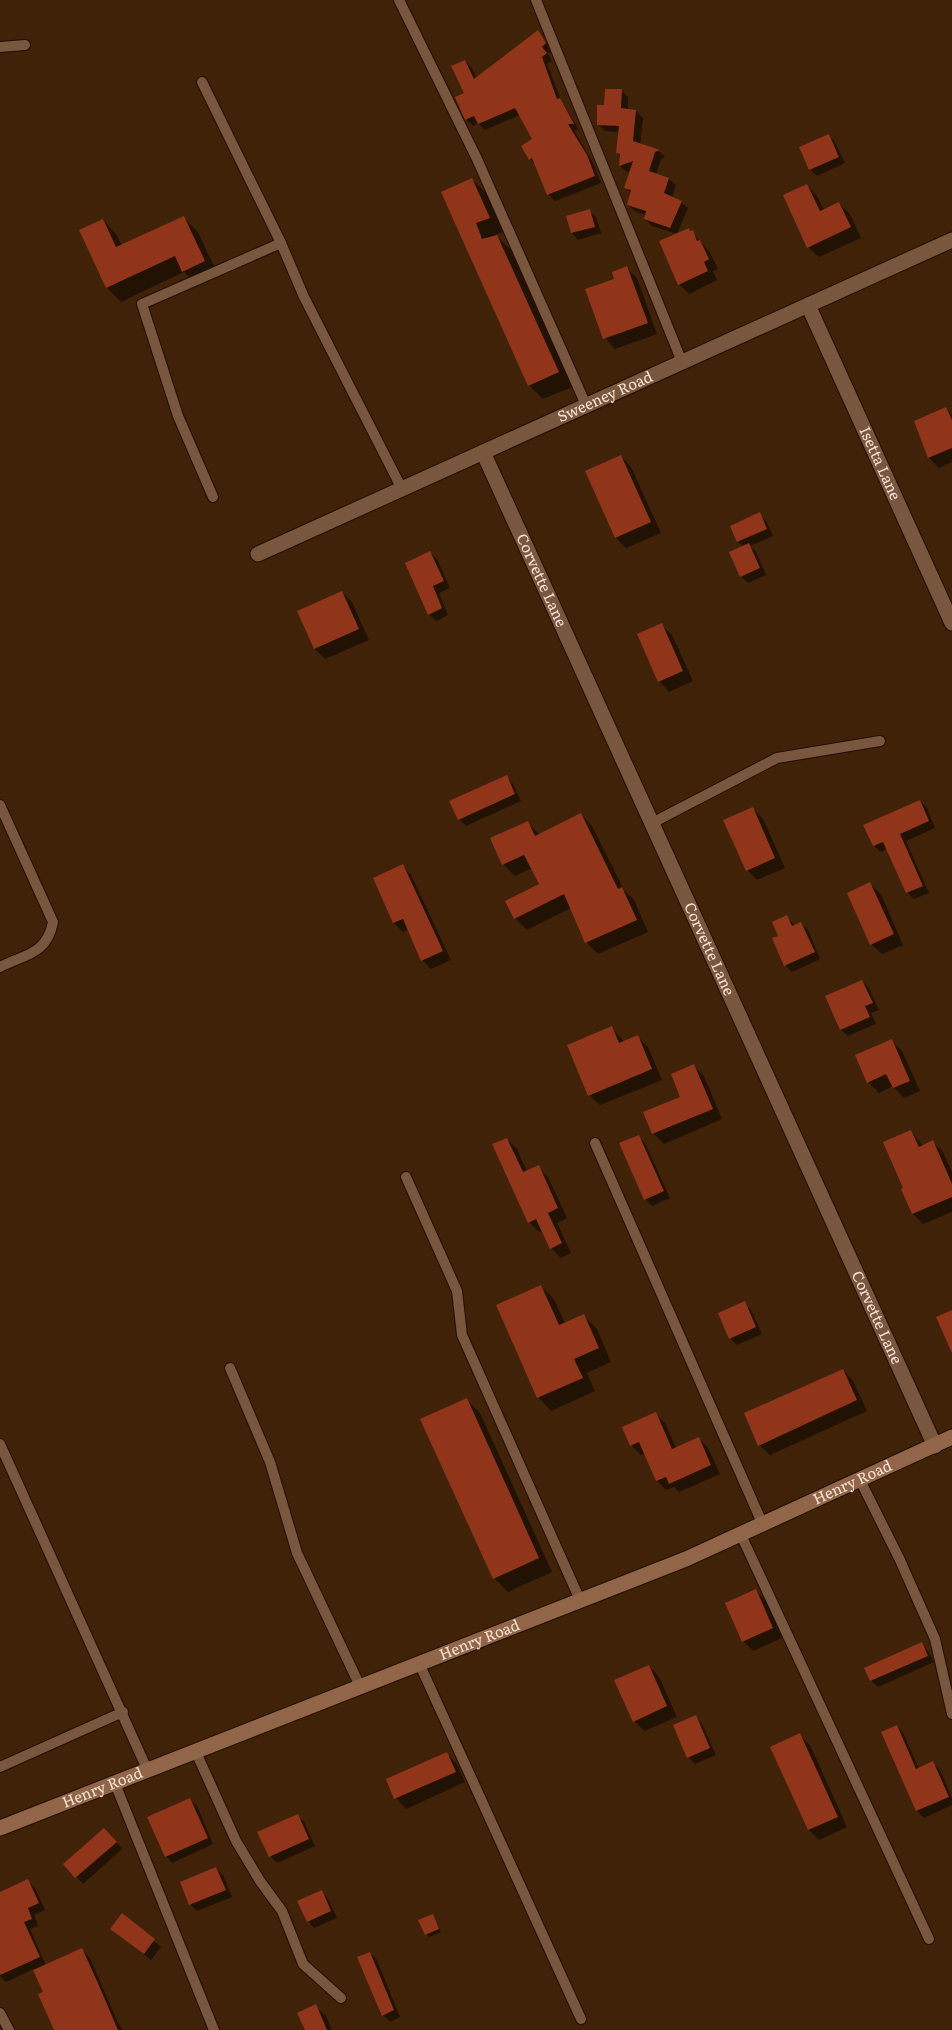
<svg xmlns="http://www.w3.org/2000/svg" width="952" height="2030" viewBox="0 0 952 2030" font-family="Literata,serif">
  <style>
    .shadow { fill: #0007 }
    .building { fill: #91351a }
    .lines { fill: none; stroke-linecap: round; stroke-linejoin: round }
    .lane-casing { stroke: #220c00; stroke-width: 12 }
    .street-casing { stroke: #220c00; stroke-width: 17 }
    .secondary-casing { stroke: #220c00; stroke-width: 17 }
    .lane { stroke: #79563e; stroke-width: 10 }
    .street { stroke: #79563e; stroke-width: 15 }
    .secondary { stroke: #916648; stroke-width: 15 }
    .labels { text-anchor: middle; stroke-width: 4; stroke-linejoin: round; paint-order: stroke }
    .street-label { font-size: 15px; fill: #f6e1d3; stroke: #351801 }
  </style>
  <rect width="100%" height="100%" fill="#402209"/>
  <g class="shadow">
    <path d="M538,31L552,51L548,54L552,61L547,64L561,100L579,130H574L593,163L601,183L555,201L548,194L536,166L530,159L534,140L520,115L485,130L478,123L473,126L466,119L465,61L472,68L477,79Z"/>
    <path d="M622,91L628,97V110L636,111L643,118L640,145L659,151L665,157L661,159L656,175L669,179L676,185L672,198L681,202L688,208L677,234L652,226L645,219L646,215L635,211L628,205L631,193L626,188L631,171L627,172L620,166L621,157L617,153L620,132L605,131L598,124L606,106Z"/>
    <path d="M829,135L835,142L845,163L817,176L810,169Z"/>
    <path d="M472,179L486,193L503,232L495,235L511,250L572,387L543,399L529,385L443,192Z"/>
    <path d="M807,185L817,196L824,210L839,203L850,214L861,238L819,257L808,247Z"/>
    <path d="M589,210L596,217L601,233L578,240L572,233Z"/>
    <path d="M184,218L198,232L218,275L197,285L184,272L121,302L107,288L81,231L103,220L116,234L122,246Z"/>
    <path d="M689,229L709,251L718,269L713,271L717,280L689,294L679,284Z"/>
    <path d="M627,268L637,278L657,334L615,349L605,338L616,279Z"/>
    <path d="M946,408L952,415V462L939,468L929,458Z"/>
    <path d="M621,456L631,467L661,533L626,548L616,538Z"/>
    <path d="M759,514L766,521L773,536L750,546L756,552L766,575L748,583L741,576L744,547L738,542L732,526Z"/>
    <path d="M430,553L437,559L450,588L439,593L448,615L436,621L429,614Z"/>
    <path d="M342,592L352,602L369,640L325,659L315,649L298,611Z"/>
    <path d="M662,625L672,635L693,681L669,692L659,681Z"/>
    <path d="M506,777L513,784L521,801L466,826L459,819Z"/>
    <path d="M920,801L927,808L935,828L906,841L929,893L914,899L907,892L887,849L880,852L874,845Z"/>
    <path d="M753,809L763,819L785,868L757,880L747,870Z"/>
    <path d="M581,814L592,826L624,890L634,900L648,932L598,954L586,942L571,908L527,930L515,918L541,885L532,868L515,876L503,864L528,823L540,835Z"/>
    <path d="M402,866L411,875L451,960L431,969L422,960L408,929L403,932L394,923Z"/>
    <path d="M870,884L881,894L903,945L882,954L871,944Z"/>
    <path d="M787,917L795,926L801,924L808,930L820,959L792,972L785,965L779,936Z"/>
    <path d="M862,981L869,988L879,1010L871,1013L876,1024L848,1036L841,1030L827,997Z"/>
    <path d="M612,1028L624,1042L638,1037L648,1047L662,1080L600,1105L589,1095Z"/>
    <path d="M891,1040L902,1051L920,1091L904,1098L893,1086L879,1093L868,1082Z"/>
    <path d="M694,1066L704,1076L722,1119L664,1144L653,1133L682,1097Z"/>
    <path d="M911,1131L923,1146L933,1142L943,1152L952,1172V1212L923,1224L913,1214L905,1189Z"/>
    <path d="M638,1136L645,1143L670,1198L652,1206L645,1199Z"/>
    <path d="M507,1139L517,1149L527,1172L538,1167L548,1177L567,1218L557,1223L571,1253L561,1258L551,1248L543,1230L539,1232L529,1222Z"/>
    <path d="M541,1286L554,1299L565,1323L583,1315L597,1329L611,1362L587,1373L595,1391L551,1411L538,1397Z"/>
    <path d="M745,1303L751,1310L762,1334L737,1345L730,1338Z"/>
    <path d="M843,1370L853,1381L867,1411L770,1455L759,1445Z"/>
    <path d="M466,1399L480,1413L552,1572L508,1592L494,1578Z"/>
    <path d="M655,1414L665,1423L676,1448L699,1438L708,1448L720,1474L679,1492L674,1487L666,1490L657,1480L645,1453L641,1455L631,1445Z"/>
    <path d="M755,1590L766,1601L782,1638L753,1651L743,1641Z"/>
    <path d="M921,1644L928,1651L934,1662L878,1687L871,1680Z"/>
    <path d="M649,1666L659,1677L677,1717L644,1731L634,1721Z"/>
    <path d="M696,1717L702,1724L716,1755L695,1764L688,1757Z"/>
    <path d="M897,1726L903,1733L919,1769L933,1763L940,1770L952,1798V1805L924,1818L917,1811L882,1733Z"/>
    <path d="M799,1735L810,1745L847,1827L819,1840L809,1830L772,1747Z"/>
    <path d="M446,1753L457,1764L465,1782L406,1809L396,1798L387,1780Z"/>
    <path d="M190,1800L197,1806L213,1844L172,1863L166,1856Z"/>
    <path d="M297,1815L304,1822L315,1846L277,1863L270,1856Z"/>
    <path d="M111,1836L122,1849L83,1884L65,1864Z"/>
    <path d="M216,1868L223,1875L232,1897L197,1911L190,1904Z"/>
    <path d="M28,1881L35,1888L45,1910L34,1915L38,1926L30,1929L46,1966L83,1951L90,1958L118,2023L123,2030H55L45,1992L34,1969L6,1982L0,1976V1893Z"/>
    <path d="M322,1892L328,1899L337,1918L314,1928L308,1921Z"/>
    <path d="M122,1915L161,1947L151,1960L111,1928Z"/>
    <path d="M432,1915L441,1932L429,1937L426,1934Z"/>
    <path d="M370,1953L377,1960L400,2017L390,2022L383,2015Z"/>
    <path d="M315,2006L326,2016L332,2030H306Z"/>
  </g>
  <g class="building">
    <path d="M538,30L546,43L542,47L547,53L542,57L557,99L560,98L574,124H568L587,155L595,176L547,195L532,158L529,160L521,146L532,139L515,108L478,124L474,116L465,120L455,97L464,93L451,66L465,60L474,79Z"/>
    <path d="M605,89H622L621,108L636,110L633,141L660,150L655,152L649,171L669,178L664,193L682,201L670,228L644,219L646,211L627,205L631,190L624,188L633,161L619,166L620,154L616,153L619,126L597,125V105H604Z"/>
    <path d="M829,134L839,157L809,170L799,147Z"/>
    <path d="M472,178L490,218L476,223L482,239L497,235L559,372L528,386L441,192Z"/>
    <path d="M807,184L820,211L839,202L851,227L807,248L783,195Z"/>
    <path d="M590,209L595,227L571,233L566,216Z"/>
    <path d="M184,216L205,261L182,272L175,256L106,288L79,230L103,219L116,247Z"/>
    <path d="M689,228L690,231L693,230L697,241L700,240L709,259L704,262L708,271L678,285L659,241Z"/>
    <path d="M627,266L648,323L603,339L585,289L614,279L612,272Z"/>
    <path d="M946,407L952,420V448L928,458L914,421Z"/>
    <path d="M621,455L651,522L615,538L585,471Z"/>
    <path d="M760,512L767,529L737,542L730,526Z"/>
    <path d="M749,543L760,568L740,577L729,552Z"/>
    <path d="M430,551L444,581L433,586L442,608L428,615L405,563Z"/>
    <path d="M342,591L359,629L314,649L297,611Z"/>
    <path d="M662,623L683,671L658,682L637,634Z"/>
    <path d="M507,775L515,794L458,820L449,801Z"/>
    <path d="M920,800L929,821L900,834L923,886L906,893L883,842L873,846L863,825Z"/>
    <path d="M753,807L775,858L746,871L723,820Z"/>
    <path d="M581,813L618,889L622,887L637,920L585,943L564,894L514,919L505,901L539,884L524,855L502,865L490,838L528,821L535,836Z"/>
    <path d="M403,864L443,951L421,961L403,919L393,923L373,878Z"/>
    <path d="M870,882L894,934L870,945L847,893Z"/>
    <path d="M787,915L792,926L801,922L815,952L784,966L772,938L778,936L772,922Z"/>
    <path d="M862,980L873,1003L865,1006L870,1017L840,1030L825,996Z"/>
    <path d="M612,1026L619,1043L638,1035L652,1069L588,1096L567,1045Z"/>
    <path d="M892,1039L910,1081L893,1088L886,1074L867,1083L855,1055Z"/>
    <path d="M694,1064L713,1109L652,1134L643,1112L680,1097L671,1074Z"/>
    <path d="M911,1130L919,1147L933,1140L952,1184V1197L912,1214L901,1189L903,1188L883,1142Z"/>
    <path d="M639,1135L664,1191L644,1200L619,1143Z"/>
    <path d="M507,1138L523,1172L539,1165L558,1208L548,1213L562,1243L550,1249L536,1219L528,1223L492,1144Z"/>
    <path d="M541,1285L559,1325L584,1314L599,1348L574,1359L583,1378L537,1398L496,1305Z"/>
    <path d="M745,1301L756,1327L729,1339L718,1313Z"/>
    <path d="M952,1310V1353L936,1317Z"/>
    <path d="M843,1369L857,1400L758,1446L744,1413Z"/>
    <path d="M467,1398L539,1558L493,1579L420,1419Z"/>
    <path d="M656,1412L672,1449L699,1437L711,1465L669,1484L666,1477L656,1481L639,1442L630,1446L622,1427Z"/>
    <path d="M756,1589L773,1628L742,1642L725,1603Z"/>
    <path d="M922,1642L928,1656L870,1681L864,1668Z"/>
    <path d="M649,1665L667,1706L633,1722L614,1680Z"/>
    <path d="M696,1715L710,1748L687,1758L673,1725Z"/>
    <path d="M897,1725L916,1769L933,1761L949,1797L916,1811L881,1732Z"/>
    <path d="M800,1733L838,1817L808,1830L770,1747Z"/>
    <path d="M447,1752L456,1772L394,1799L386,1779Z"/>
    <path d="M190,1798L208,1838L165,1857L147,1817Z"/>
    <path d="M298,1814L309,1839L269,1857L257,1832Z"/>
    <path d="M104,1828L117,1842L75,1878L63,1864Z"/>
    <path d="M216,1867L226,1890L189,1905L180,1882Z"/>
    <path d="M28,1879L39,1903L28,1908L32,1919L24,1922L40,1957L0,1975V1892Z"/>
    <path d="M322,1890L331,1911L307,1922L297,1901Z"/>
    <path d="M122,1913L155,1939L144,1954L110,1929Z"/>
    <path d="M433,1914L439,1929L425,1935L418,1920Z"/>
    <path d="M82,1948L97,1981L118,2030H54L38,1994L43,1992L33,1970Z"/>
    <path d="M370,1952L394,2010L382,2016L357,1957Z"/>
    <path d="M316,2004L327,2030H305L297,2013Z"/>
  </g>
  <g class="lines">
    <defs>
      <g id="lane">
        <path d="M399,0L477,159L586,405"/>
        <path d="M536,0L682,362"/>
        <path d="M0,47L25,45"/>
        <path d="M202,82L281,243"/>
        <path d="M213,497L178,416L142,304L281,243L304,297L402,489"/>
        <path d="M0,805L53,922C47,954 26,954 0,967"/>
        <path d="M652,823L777,758L880,741"/>
        <path d="M595,1143L763,1525"/>
        <path d="M406,1177L457,1291L462,1335L580,1600"/>
        <path d="M230,1368L270,1462L297,1553L360,1686"/>
        <path d="M0,1444L147,1769"/>
        <path d="M860,1480L899,1558L935,1639L952,1714"/>
        <path d="M741,1535L929,1939"/>
        <path d="M419,1663L581,2019"/>
        <path d="M195,1750L236,1841L260,1881L282,1911L303,1964L341,1998"/>
        <path d="M0,1767L123,1712"/>
        <path d="M114,1781L214,2030"/>
        <path d="M0,2013L9,2030"/>
      </g>
      <g id="street">
        <path id="s1" d="M808,305L952,623"/>
        <path id="s2" d="M483,452L935,1446"/>
        <path id="s3" d="M258,554L952,240"/>
      </g>
      <g id="secondary">
        <path id="s4" d="M0,1828L686,1559L952,1437"/>
      </g>
    </defs>
    <use href="#lane" class="lane-casing"/>
    <use href="#street" class="street-casing"/>
    <use href="#secondary" class="secondary-casing"/>
    <use href="#lane" class="lane"/>
    <use href="#street" class="street"/>
    <use href="#secondary" class="secondary"/>
  </g>
  <g class="labels">
    <g class="street-label">
      <text dy="5" stroke="none"><textPath href="#s3" startOffset="381">Sweeney Road</textPath></text>
      <text dy="5" stroke="none"><textPath href="#s1" startOffset="174">Isetta Lane</textPath></text>
      <text dy="5" stroke="none"><textPath href="#s2" startOffset="141">Corvette Lane</textPath></text>
      <text dy="5" stroke="none"><textPath href="#s2" startOffset="546">Corvette Lane</textPath></text>
      <text dy="5" stroke="none"><textPath href="#s2" startOffset="951">Corvette Lane</textPath></text>
      <text dy="5" stroke="none"><textPath href="#s4" startOffset="920">Henry Road</textPath></text>
      <text dy="5" stroke="none"><textPath href="#s4" startOffset="515">Henry Road</textPath></text>
      <text dy="5" stroke="none"><textPath href="#s4" startOffset="110">Henry Road</textPath></text>
    </g>
  </g>
</svg>
